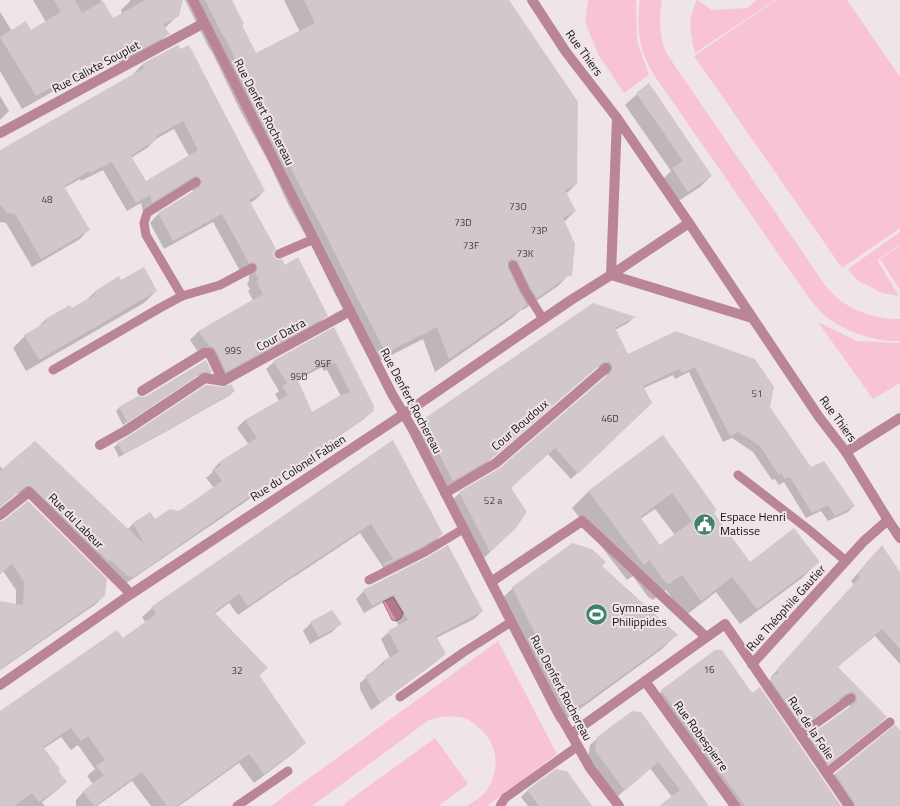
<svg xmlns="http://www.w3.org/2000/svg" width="900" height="806" viewBox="0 0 900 806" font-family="'Titillium Web',sans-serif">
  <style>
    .green { fill: #f9c3d7 }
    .water { fill: #e196b4; stroke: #a46e84 }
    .shadow { fill: #0003; fill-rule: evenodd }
    .building { fill: #d2c8cb; fill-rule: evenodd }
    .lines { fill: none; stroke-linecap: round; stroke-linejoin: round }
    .lane { stroke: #ba8499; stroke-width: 9 }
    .street { stroke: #ba8499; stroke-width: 10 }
    .labels { text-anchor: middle; stroke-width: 4; stroke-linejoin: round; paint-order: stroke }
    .number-label { font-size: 10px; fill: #454041 }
    .street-label { font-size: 12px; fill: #161213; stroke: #efe4e8 }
    .poi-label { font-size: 12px; fill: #161213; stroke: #efe4e8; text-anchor: start }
  </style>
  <rect width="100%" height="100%" fill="#efe4e8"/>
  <g class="green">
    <path d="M588,0H636L637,41L649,75L624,93L598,54L585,22Z"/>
    <path d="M640,0H662C659,17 659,33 665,50C667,54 670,59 673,63L825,285C830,291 835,297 841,301C858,313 880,320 900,319V341C875,342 849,333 829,319C821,313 815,305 809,298L654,75C651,69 647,63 645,57C638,40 637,19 640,0Z"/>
    <path d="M697,0L712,10L747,8L757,0H775L695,53C690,32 687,20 697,0Z"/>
    <path d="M776,0H847L900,77V228L842,268L694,56Z"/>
    <path d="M900,232V245L877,260L899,296L882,293L857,280L848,269Z"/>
    <path d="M900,246V290L880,259Z"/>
    <path d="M818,322L857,341L900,343V383L873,399Z"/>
    <path d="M498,641L557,754L487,806H467C474,801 484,796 488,788C501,768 497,742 478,727C473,722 467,718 460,717C449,715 439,717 429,720L312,806H271Z"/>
    <path d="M435,738L468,784L438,806H345L344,804Z"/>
  </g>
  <path class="water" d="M393,597L403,613L401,618L396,621L392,620L383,602Z"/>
  <g class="shadow">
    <path d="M33,0H101L113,19L122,14L121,10L131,0H182L178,15L164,29L168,34L155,47L121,66L116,56L22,109L0,71V12L12,31L31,32L46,22Z"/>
    <path d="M185,0H231L241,26L256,54L300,32L284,0H508L576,184L566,194L575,211L564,222L571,272L558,286L523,310L522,309L512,318L435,372L423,339L372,365L335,294L314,251L288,204L268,161L240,110L212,52L209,48Z"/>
    <path d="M177,46L264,191L255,200L250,203L272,253L273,257L284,266L327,315L318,324L217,380L207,359L204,356L200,355L190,340L198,332L253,300L248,291L250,289L247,283L249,281V275L240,271L213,222L164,249L150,223L158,214L193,192L192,187L183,185L143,211L141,203L127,211L103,170L81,181L80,179L64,188L88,230L80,239L32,267L6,223L0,222V151L134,75L133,74L142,65ZM174,129L189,156L145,182L131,158L147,148L156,139Z"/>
    <path d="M637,94L711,176L700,187L677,202L662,180L671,171L625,105Z"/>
    <path d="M0,96L9,111L0,120Z"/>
    <path d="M121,281L156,291L144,303L26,371L13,348L25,336L35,330L45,320L69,306L71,309L85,301L95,292Z"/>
    <path d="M634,317L628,323L615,330L628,356L676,332L769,407L810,468L854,506L848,512L828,521L821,511L806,518L784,482L779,485L775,479L772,480L753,452L732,438L723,442L689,372L675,379L673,375L644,388L651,403L571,479L548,454L509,488V534L484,558L453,499L460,493L501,469L607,377L605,370L601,368L597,367L594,369L485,464L447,486L418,431L419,425L426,419Z"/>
    <path d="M334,329L372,411L364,419L317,451L309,459L280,479L279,477L245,502L125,584L26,495L22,493L16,494L0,507V466L3,470L127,530L133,524L150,513L155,520L179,512L214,488L206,478L213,472L212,471L219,463L249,445L237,428L245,420L279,401L275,394L279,391L266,369L274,362ZM322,367L324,371L327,370L341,396L311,413L297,380Z"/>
    <path d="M205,361L211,372L207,376L202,375L197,376L123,425L116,411L120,407L146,397Z"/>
    <path d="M234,391L230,395L167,431L119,457L114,447L118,444Z"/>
    <path d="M662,436L712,513L750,563L818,562L802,578L740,624L716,592L685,616L666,590L653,600L648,597L633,576L627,580L572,508L588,492ZM655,509L675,535L660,546L640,519Z"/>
    <path d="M392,441L442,534L432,544L376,574L383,567L360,533L294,577H293L238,615L229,603L214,614L266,668L259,676L304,743L295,752L254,783L239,763L179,806H151L132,781L97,806H77L76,805V800L86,789L93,784L87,776L95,769L78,745L71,750L61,737L43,749L66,782L56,791L42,802L45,806H0V712L122,640L146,623L142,617L152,608Z"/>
    <path d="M0,522L104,595L96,604L0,670V602L16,605V590L3,571L0,574Z"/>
    <path d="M875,553L900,573V664L875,636L837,667L886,717L879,724L821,770L803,744L810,737L850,707L849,702L846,699L839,700L795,732L764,687L772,679L771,677L854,585L851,581Z"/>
    <path d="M428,558L482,611L474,619L436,638L445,653L437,661L371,710L360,689V683L383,662L390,658L381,639L389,632L399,626L385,601L364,613L356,599L364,591Z"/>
    <path d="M601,566L676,635L662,649L569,717L557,722L498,602L513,588Z"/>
    <path d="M311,623L340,624L332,632L310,644L303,631Z"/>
    <path d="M662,691L752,695L840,806H733L655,698Z"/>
    <path d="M641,713L708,806H660L672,797L650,768L617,797L588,759L590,745L598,738Z"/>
    <path d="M900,732V806H844L828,781L835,774Z"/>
    <path d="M556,770L591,806H528L521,797L527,791Z"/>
  </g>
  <g class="building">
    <path d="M54,0H75L82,13L103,1L113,18L145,0H183L179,16L163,25L170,34L135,53L129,44L36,96L0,37L26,21L31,30L61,12Z"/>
    <path d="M205,0H232L244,24L242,25L256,53L315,23L304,0H509L578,102L577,184L565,190L576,211L563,218L575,244L572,276H568L537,298L530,287L518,262L516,260L511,259L508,262V268L520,293L527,305L449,359L437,327L386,353L348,280L327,237L291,169L281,148L253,96L225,38L222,34Z"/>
    <path d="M178,45L181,49L189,45L265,191L249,200L276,249L273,253L274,257L278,260L282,259L285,265L298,257L328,316L226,372L216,350L213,347L209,346L198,331L263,294L256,281L259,280L255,273L257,271V266L255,263L252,262L249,263L222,214L173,241L158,213L200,187L202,181L199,177L196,176L193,177L152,203L150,195L136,203L112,162L90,173L89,171L64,186L90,230L41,259L15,214L7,213L0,204V150L144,68L142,64ZM183,121L198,150L146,181L131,156L157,139L156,136Z"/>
    <path d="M649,83L712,176L688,192L672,168L683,161L636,93Z"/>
    <path d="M144,267L157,291L39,360L24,335L46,322L45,319L70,305L72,308L96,294L95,291L119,276L121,280Z"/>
    <path d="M593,303L636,317L615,328L628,354L676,331L755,359L774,387L770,407L811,467L824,461L855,506L835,516L828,505L812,513L790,477L785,479L781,473L779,475L760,446L738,432L730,436L695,367L682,373L679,369L643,386L652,403L578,474L555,448L511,488L527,512L516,528L490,552L459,492L500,468L610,373L612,370V366L611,363L608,362H604L602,363L492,458L453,481L424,424L425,418Z"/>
    <path d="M334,327L374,406L373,412L318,450V452L304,461L289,472L287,470L253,494L134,577L128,576L109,559V562L31,486H28L25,487L0,507V471L35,441L145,545L133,523L150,512L155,519L170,509L179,511L222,481L214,470L221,465L219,462L257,438L245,420L288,395L282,386L287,383L273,361ZM330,360L332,364L335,363L350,392L339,396L312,412L297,378Z"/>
    <path d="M206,360L212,373L206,372L201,373L127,422L119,407L138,396L142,397H145Z"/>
    <path d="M231,384L235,391L172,428L124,454L117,443L129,436L206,385L223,387Z"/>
    <path d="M663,435L717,510L714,513L750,562L794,528L820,562L757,609L732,577L701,601L682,575L669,584L664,581L649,560L644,565L588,491ZM672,493L692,521L660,545L640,517Z"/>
    <path d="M393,440L443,534L422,547L385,565L384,564L393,559L371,524L304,568L248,606L239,594L214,612L268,668L259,675L306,743L264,774L249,754L177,806H167L142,772L95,806H94L83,791L104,775L96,766L105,760L88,736L81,741L71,728L43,747L60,769L58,770L67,782L39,802L32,793L14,806H0V711L117,630L123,638L156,614L151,607Z"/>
    <path d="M28,501L107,579L105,596L0,669V601L23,605L24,582L12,564L0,574V521L4,520Z"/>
    <path d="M572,543L592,549L606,562L602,566L678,635L585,703L572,708L512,587Z"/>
    <path d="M448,545L483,611L436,636L446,654L380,703L365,676L384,664L383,661L399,652L388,631L408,620L394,594L372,606L363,590L428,557Z"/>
    <path d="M882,545L900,572V649L882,629L838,667L887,717L828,764L809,736L855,703L857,700L856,695L853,692L847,693L802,726L770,679L779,672L777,669L860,577L857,574Z"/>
    <path d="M332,610L342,624L319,637L310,622Z"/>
    <path d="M715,650H722L752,693L760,687L841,806H745L661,690Z"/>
    <path d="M632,711L641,712L709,806H659L680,790L658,762L625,791L595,751L597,737Z"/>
    <path d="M895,725L900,730V806H855L854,802L835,774Z"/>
    <path d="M556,769L567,771L592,806H539L527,790Z"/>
  </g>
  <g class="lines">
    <g class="lane">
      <path d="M279,254L314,239"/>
      <path d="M513,265L525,290L543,319"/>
      <path d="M182,296L146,235L144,223L147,213L196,182"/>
      <path d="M53,370L158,309L182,296L220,285L252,268"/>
      <path d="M738,475L808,529L846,561"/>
      <path d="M369,580L425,552L463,529"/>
      <path d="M400,697L464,652L511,622"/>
      <path d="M800,735L851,698"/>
      <path d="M826,773L890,722"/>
      <path d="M237,806L288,771"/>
      <path d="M500,806L505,798L578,746"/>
    </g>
    <g class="street">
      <path d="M193,0L392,394L412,428L555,707L571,734L590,768L619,806"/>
      <path d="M532,0L566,52L617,118L689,223L819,417L846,452L888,520L900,538"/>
      <path d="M617,118L611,275L752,318"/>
      <path d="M0,133L204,23"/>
      <path d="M142,391L204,353H210L223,381"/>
      <path d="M100,445L125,431L205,378L223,381L350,311"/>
      <path d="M846,452L900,418"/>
      <path d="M445,493L496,463L606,368"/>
      <path d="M0,515L29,492L131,594"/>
      <path d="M491,582L582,521L706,637"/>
      <path d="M752,664L864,541L888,520"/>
      <path d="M645,681L735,806"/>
      <path d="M0,685L131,594L404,414L571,300L611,275L689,223"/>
      <path d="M571,734L725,624L849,806"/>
    </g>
  </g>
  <defs>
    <symbol id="civic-disc" viewBox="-11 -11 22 22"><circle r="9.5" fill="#408170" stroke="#efe4e8"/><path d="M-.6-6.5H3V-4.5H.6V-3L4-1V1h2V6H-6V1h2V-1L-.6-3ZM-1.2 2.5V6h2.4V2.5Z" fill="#fff"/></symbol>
    <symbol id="stadium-disc" viewBox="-11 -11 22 22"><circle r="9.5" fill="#408170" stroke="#efe4e8"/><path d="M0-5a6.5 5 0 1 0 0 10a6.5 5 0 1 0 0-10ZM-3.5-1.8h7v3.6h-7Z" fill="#fff"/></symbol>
  </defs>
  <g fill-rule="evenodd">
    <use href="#civic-disc" x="692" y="512" width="25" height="25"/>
    <use href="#stadium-disc" x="584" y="602" width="25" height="25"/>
  </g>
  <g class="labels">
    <g class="number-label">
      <text x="47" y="203">48</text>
      <text x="518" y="210">73O</text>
      <text x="463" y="226">73D</text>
      <text x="539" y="234">73P</text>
      <text x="471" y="249">73F</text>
      <text x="525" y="257">73K</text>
      <text x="233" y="354">99S</text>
      <text x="323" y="367">95F</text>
      <text x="299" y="380">95D</text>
      <text x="757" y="397">51</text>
      <text x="610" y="422">46D</text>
      <text x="493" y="504">52 a</text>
      <text x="709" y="673">16</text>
      <text x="237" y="674">32</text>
    </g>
    <g class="street-label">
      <text transform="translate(584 53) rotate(54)" y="4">Rue Thiers</text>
      <text transform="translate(96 67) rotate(-28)" y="4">Rue Calixte Souplet</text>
      <text transform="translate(264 112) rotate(63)" y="4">Rue Denfert Rochereau</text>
      <text transform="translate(281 335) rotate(-29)" y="4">Cour Datra</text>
      <text transform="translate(411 401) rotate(62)" y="4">Rue Denfert Rochereau</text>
      <text transform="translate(838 419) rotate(54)" y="4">Rue Thiers</text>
      <text transform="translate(520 425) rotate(-41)" y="4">Cour Boudoux</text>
      <text transform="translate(298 468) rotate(-33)" y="4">Rue du Colonel Fabien</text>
      <text transform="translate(76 521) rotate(45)" y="4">Rue du Labeur</text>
      <text transform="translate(786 608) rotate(-48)" y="4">Rue Théophile Gautier</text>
      <text transform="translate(561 688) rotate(62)" y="4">Rue Denfert Rochereau</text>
      <text transform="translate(811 728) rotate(56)" y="4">Rue de la Folie</text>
      <text transform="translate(701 736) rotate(54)" y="4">Rue Robespierre</text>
    </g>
    <g class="poi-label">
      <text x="720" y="521">Espace Henri<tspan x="720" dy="14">Matisse</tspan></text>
      <text x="612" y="612">Gymnase<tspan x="612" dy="14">Philippides</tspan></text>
    </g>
  </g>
</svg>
